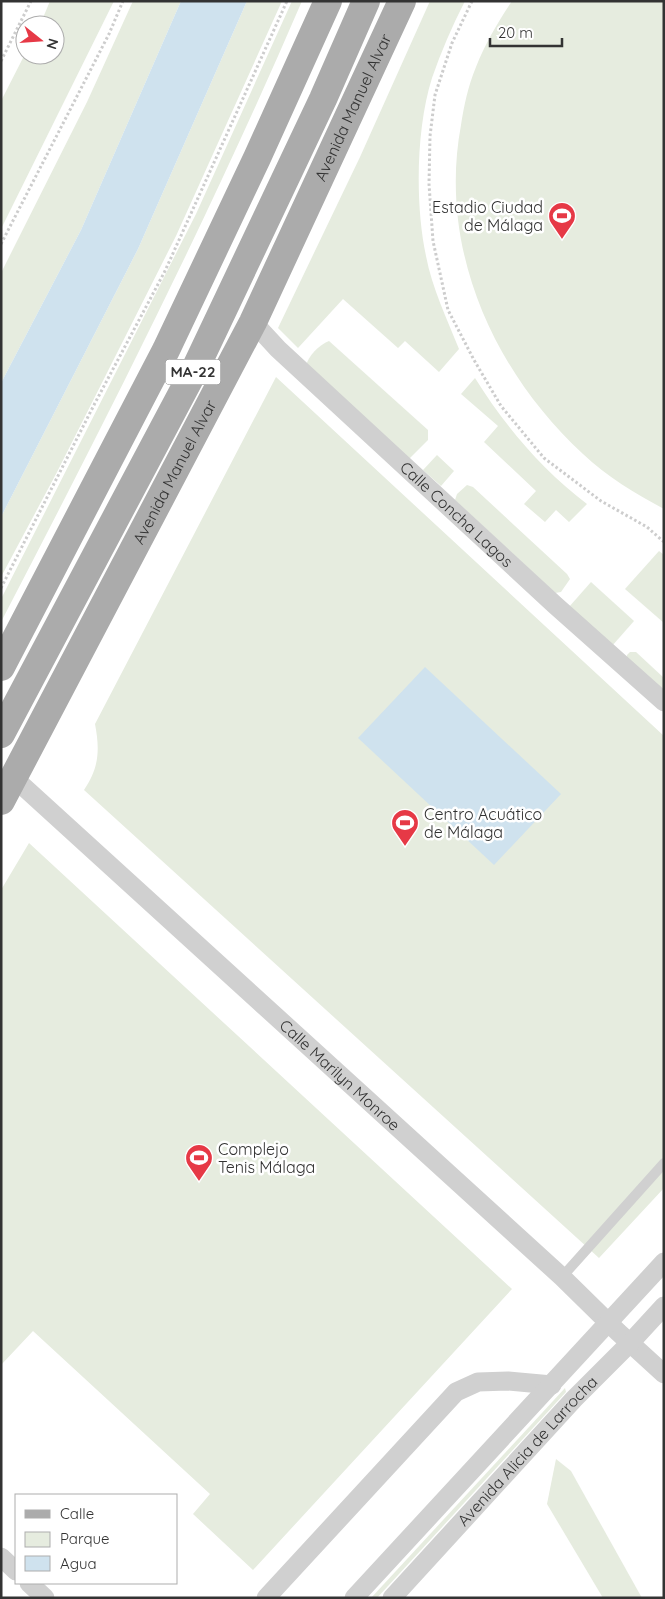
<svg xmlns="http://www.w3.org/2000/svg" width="665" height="1599" viewBox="0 0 665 1599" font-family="Quicksand,sans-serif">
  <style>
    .green { fill: #e6ecdf }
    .water { fill: #cfe2ee }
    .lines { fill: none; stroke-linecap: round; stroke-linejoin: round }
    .path { stroke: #cdcdcd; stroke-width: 3; stroke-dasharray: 2.5 2.5; stroke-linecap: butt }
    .service { stroke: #d0d0d0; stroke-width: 10 }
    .minor { stroke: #d0d0d0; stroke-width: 19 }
    .primary { stroke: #ababab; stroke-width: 28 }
    .labels { text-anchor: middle; stroke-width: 5; stroke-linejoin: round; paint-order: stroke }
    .shield { fill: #fff; stroke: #707070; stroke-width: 1 }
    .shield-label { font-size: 15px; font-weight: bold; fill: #333 }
    .street-label { font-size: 16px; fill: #333; stroke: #fff }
    .poi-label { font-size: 16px; fill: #333; stroke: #fff; text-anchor: start }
  </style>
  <rect width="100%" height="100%" fill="#fff"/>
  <g class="green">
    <path d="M50,1H114L1,229V101L25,54L55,55V25H40Z"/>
    <path d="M133,1H181L81,230L1,383V273L87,102Z"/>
    <path d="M247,1H282L176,236L56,474L1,577V517L138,249Z"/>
    <path d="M292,1H302C211,213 107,418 1,622V599L196,214Z"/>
    <path d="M430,1H465C452,26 441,52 432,78C416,128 415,205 426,256C432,288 447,319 459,349L439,372L405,341L398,348L343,299L298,348L278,328L360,157Z"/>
    <path d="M512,1H664V509C635,493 607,477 583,454C493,371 438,248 461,125C464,106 468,86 476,67C485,44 498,22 512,1Z"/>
    <path d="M329,341L428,430V440L410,458H407L306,366C308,356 319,345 329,341Z"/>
    <path d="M276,377L664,736V1188L599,1258L84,790C99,768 100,750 95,724Z"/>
    <path d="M475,378C505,426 542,470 587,504L569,522L556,510L545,522L524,504L536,491L484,442L498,426L461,394Z"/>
    <path d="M437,455L454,471L441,486L423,470Z"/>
    <path d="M467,485L473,487L567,574L570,579L561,592L555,593L455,500L457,494Z"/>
    <path d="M659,551L664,555V623L625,589Z"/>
    <path d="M591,582L634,621L612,646L569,607Z"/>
    <path d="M630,652H636L664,678V694L626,660L627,655Z"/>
    <path d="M29,843L512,1289L253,1570L193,1514L210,1494L33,1331L1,1365V890Z"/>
    <path d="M565,1388L566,1392L377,1598H371Z"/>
    <path d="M556,1459L571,1471L642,1598H603L547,1504Z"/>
  </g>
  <g class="water">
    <path d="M181,1H247L138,249L1,517V383L81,230Z"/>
    <path d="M425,667L561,794L494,865L358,738Z"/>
  </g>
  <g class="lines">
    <g class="path">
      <path d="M472,1L452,43L435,95L430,136L429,184L433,241L448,310L474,360L501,406L544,458L601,501L647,527L664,542"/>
      <path d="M1,61L31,1"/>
      <path d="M1,244L109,34L123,1"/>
      <path d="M1,588L95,403L165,271L287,1"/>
    </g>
    <path class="service" d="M562,1277L664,1163"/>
    <g class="minor">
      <path id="s1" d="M253,322L278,349L555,605L664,702"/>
      <path id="s2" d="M14,778L562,1277L618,1332L664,1374"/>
      <path d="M1,1557L16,1571"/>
      <path d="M29,1583L45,1598"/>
      <path d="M266,1598L456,1392L478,1382L508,1381L552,1385"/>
      <path d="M354,1598L664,1262"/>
      <path id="s3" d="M392,1598L574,1399L630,1343L664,1306"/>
    </g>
    <g class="primary">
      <path d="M1,667L166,350L257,158L328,1"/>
      <path d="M1,734L197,365L323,99L366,1"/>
      <path id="s4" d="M1,801L253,322L402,1"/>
    </g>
  </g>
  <defs>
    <symbol id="stadium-pin" viewBox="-11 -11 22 30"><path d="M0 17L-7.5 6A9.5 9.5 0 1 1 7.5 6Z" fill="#e63946" stroke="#fff"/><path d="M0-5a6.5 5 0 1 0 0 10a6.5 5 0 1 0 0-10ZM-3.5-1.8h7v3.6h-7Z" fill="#fff"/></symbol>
  </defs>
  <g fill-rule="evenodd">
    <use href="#stadium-pin" x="546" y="200" width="32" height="43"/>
    <use href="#stadium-pin" x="389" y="807" width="32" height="43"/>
    <use href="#stadium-pin" x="183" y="1142" width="32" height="43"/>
  </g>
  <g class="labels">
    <rect class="shield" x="165.5" y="359.5" width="55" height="25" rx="4"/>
    <g class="shield-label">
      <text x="193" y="377">MA-22</text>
    </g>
    <g class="street-label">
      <text dy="6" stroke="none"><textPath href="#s4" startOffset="778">Avenida Manuel Alvar</textPath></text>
      <text dy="6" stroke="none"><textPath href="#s4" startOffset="372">Avenida Manuel Alvar</textPath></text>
      <text dy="6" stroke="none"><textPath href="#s1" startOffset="280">Calle Concha Lagos</textPath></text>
      <text dy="6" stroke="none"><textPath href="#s2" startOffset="441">Calle Marilyn Monroe</textPath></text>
      <text dy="6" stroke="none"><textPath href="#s3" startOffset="200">Avenida Alicia de Larrocha</textPath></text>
    </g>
    <g class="poi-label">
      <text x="543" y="213" text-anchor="end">Estadio Ciudad<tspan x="543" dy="18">de Málaga</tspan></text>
      <text x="424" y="820">Centro Acuático<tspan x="424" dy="18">de Málaga</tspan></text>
      <text x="218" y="1155">Complejo<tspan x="218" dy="18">Tenis Málaga</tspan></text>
    </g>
  </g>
  <rect width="665" height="1599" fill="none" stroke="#333333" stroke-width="5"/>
  <rect x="15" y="1494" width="162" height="90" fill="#ffffff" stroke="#adadad"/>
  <rect x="25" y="1510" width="25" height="8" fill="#ababab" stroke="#adadad"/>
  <text x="60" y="1519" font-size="15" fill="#333333">Calle</text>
  <rect x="25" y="1532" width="25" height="15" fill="#e6ecdf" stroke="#adadad"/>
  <text x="60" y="1544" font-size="15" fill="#333333">Parque</text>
  <rect x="25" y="1556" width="25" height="15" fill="#cfe2ee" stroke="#adadad"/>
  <text x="60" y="1569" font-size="15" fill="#333333">Agua</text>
  <g transform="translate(40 40) rotate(107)"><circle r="24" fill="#ffffff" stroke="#adadad"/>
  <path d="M0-4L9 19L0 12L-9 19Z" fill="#e63946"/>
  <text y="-8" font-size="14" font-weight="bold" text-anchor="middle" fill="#333333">N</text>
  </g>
  <path d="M490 38v8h72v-8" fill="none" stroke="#333333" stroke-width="2.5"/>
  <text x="498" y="38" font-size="15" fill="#333333" stroke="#ffffff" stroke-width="4" paint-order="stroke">20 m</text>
</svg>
